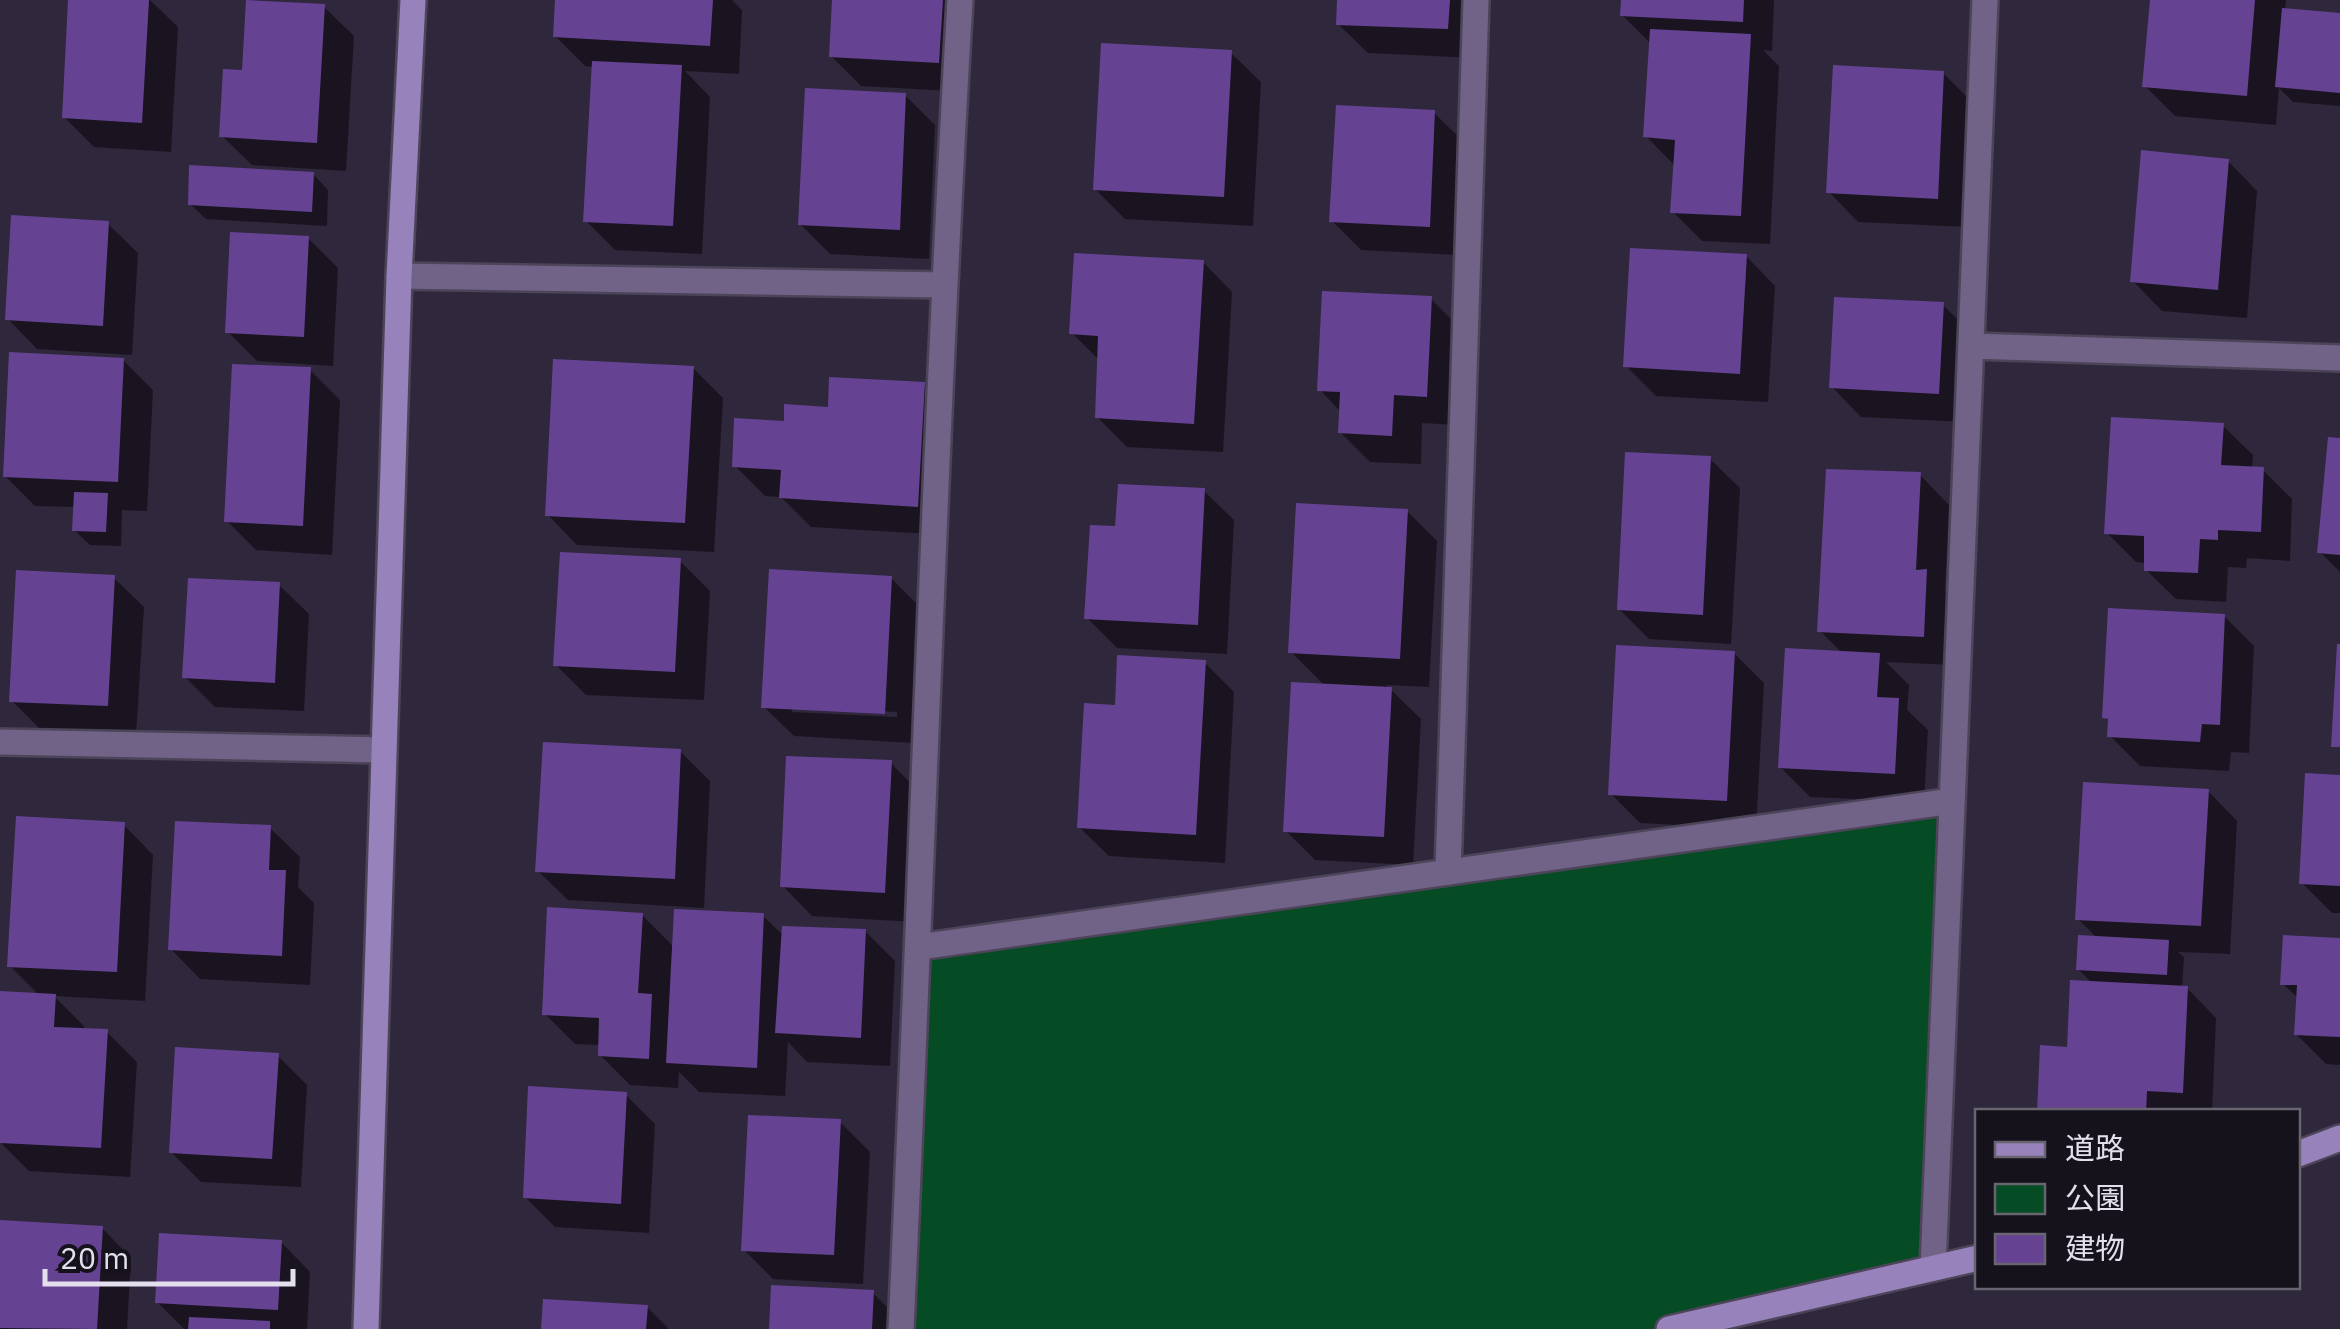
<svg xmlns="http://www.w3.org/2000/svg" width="2340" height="1329" viewBox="0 0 2340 1329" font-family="'IBM Plex Sans','Noto Sans JP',sans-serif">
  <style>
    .green { fill: #054b24 }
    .shadow { fill: #0007; fill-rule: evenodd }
    .building { fill: #654392 }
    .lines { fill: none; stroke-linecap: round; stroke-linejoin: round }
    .street-casing { stroke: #4c4458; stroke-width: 30 }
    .secondary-casing { stroke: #4c4458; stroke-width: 30 }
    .street { stroke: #706387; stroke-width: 25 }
    .secondary { stroke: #9782bb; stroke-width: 25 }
  </style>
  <rect width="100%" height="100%" fill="#2f273c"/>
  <path class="green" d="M1952,801L1933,1268L1669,1329H901L919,947Z"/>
  <g class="shadow">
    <path d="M71,0H150L178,27L171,152L94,147L64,117Z"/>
    <path d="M557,0H732L742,10L739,74L685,71L710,97L702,254L615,250L586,221L594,67L585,66L555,36Z"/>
    <path d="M834,0H960L973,13L968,92L861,86L831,56Z"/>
    <path d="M1340,0H1480L1477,58L1368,53L1338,24Z"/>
    <path d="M1623,0H1774L1772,51L1763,50L1779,66L1770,244L1702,241L1673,212L1676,167L1646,136L1651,44L1622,15Z"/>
    <path d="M2153,0H2286L2285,11L2340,16V106L2293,102L2279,88L2276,125L2175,116L2145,86Z"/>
    <path d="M324,7L354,36L346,171L252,165L222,136Z"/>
    <path d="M1231,53L1261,82L1253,226L1125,219L1095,189Z"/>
    <path d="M1943,73L1973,103L1967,227L1858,222L1829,192Z"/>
    <path d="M905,95L935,125L929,259L830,254L800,224Z"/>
    <path d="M1434,113L1464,142L1459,255L1361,250L1332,221Z"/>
    <path d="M2228,161L2257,191L2247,318L2162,311L2133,281Z"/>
    <path d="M313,174L328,190L327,226L206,219L190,204Z"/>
    <path d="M108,224L138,253L132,355L37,349L8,319Z"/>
    <path d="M308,238L338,268L333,366L257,361L228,332Z"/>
    <path d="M1746,256L1775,286L1768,402L1656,396L1626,366Z"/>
    <path d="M1203,262L1232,292L1223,452L1127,447L1097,417L1100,361L1072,333Z"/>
    <path d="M1431,299L1460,328L1456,425L1422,423L1421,464L1370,462L1340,432L1341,412L1320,390Z"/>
    <path d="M1943,305L1972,334L1967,422L1861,417L1832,387Z"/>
    <path d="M123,360L153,390L147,511L122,510L121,546L90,545L74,530L76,507L35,506L5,476Z"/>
    <path d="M693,368L723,398L714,552L577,545L548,515Z"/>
    <path d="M310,370L340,400L332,555L256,550L227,521Z"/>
    <path d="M924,385L954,414L947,535L811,527L781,497L765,496L735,466L786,423Z"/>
    <path d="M2223,426L2253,455L2252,469L2263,470L2292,499L2290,561L2247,558L2246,568L2228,567L2226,602L2176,599L2146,570V563L2136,562L2107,533Z"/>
    <path d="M2340,441V572L2320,552Z"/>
    <path d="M1710,459L1740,488L1731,644L1649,639L1619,609Z"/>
    <path d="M1920,475L1949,505L1945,591L1956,601L1953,665L1886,662L1909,685L1907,710L1928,730L1924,802L1810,797L1780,767L1843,654L1820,631Z"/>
    <path d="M1204,491L1234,520L1227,654L1117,648L1087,618L1117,529Z"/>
    <path d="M1407,511L1437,541L1429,687L1386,685L1421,719L1413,865L1315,860L1286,831L1325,686L1291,652Z"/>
    <path d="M680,561L710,591L704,700L586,695L556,665Z"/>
    <path d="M114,578L144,607L136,735L41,730L12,701Z"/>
    <path d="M891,578L921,608L913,743L794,736L764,707ZM792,707L897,712V717L792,712Z"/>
    <path d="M279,585L309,614L304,711L215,707L185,677Z"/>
    <path d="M2224,616L2254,646L2249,753L2231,752L2229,771L2140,766L2110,736V722L2105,717Z"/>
    <path d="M1734,653L1764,683L1756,829L1640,823L1611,794Z"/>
    <path d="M1205,663L1234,692L1225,863L1109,856L1079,827L1118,708Z"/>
    <path d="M680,751L710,781L704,908L568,900L538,871Z"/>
    <path d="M891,763L920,793L914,922L812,916L783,886Z"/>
    <path d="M2340,778V913H2332L2302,883Z"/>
    <path d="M2208,791L2237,821L2230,954L2178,952L2184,957L2182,988H2187L2216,1018L2212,1112H2039L2069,1050L2092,983L2078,969L2098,939L2078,919Z"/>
    <path d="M124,825L153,855L145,1001L54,996L84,1026V1031L107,1032L137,1062L130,1177L29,1171L0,1142V993L39,995L10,966Z"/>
    <path d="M270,828L300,857L298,887L314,903L310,985L200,979L171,949Z"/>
    <path d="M642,915L675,948L763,916L784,936L865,931L895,961L890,1066L807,1062L788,1042L785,1096L699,1092L679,1072L678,1088L630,1085L600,1055L601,1045L575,1044L545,1014Z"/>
    <path d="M2340,941V1065L2326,1064L2296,1034L2299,999L2283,984Z"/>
    <path d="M277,1055L307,1085L301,1187L201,1182L171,1152Z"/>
    <path d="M625,1094L655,1124L649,1233L555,1227L525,1197Z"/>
    <path d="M840,1122L870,1152L863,1284L773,1279L744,1250Z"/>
    <path d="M0,1223L102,1228L131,1258L127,1329H0Z"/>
    <path d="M281,1242L310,1272L307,1329H184L157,1302Z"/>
    <path d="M873,1293L902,1322V1329H771Z"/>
    <path d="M647,1307L669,1329H543Z"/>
  </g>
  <g class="building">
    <path d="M68,0H149L142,123L62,118Z"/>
    <path d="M246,0L325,4L317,143L219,137L223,69L242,70Z"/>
    <path d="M555,0H713L710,46L553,37Z"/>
    <path d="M832,0H943L939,63L829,57Z"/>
    <path d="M1337,0H1450L1448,29L1336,25Z"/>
    <path d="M1621,0H1744L1743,22L1620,16Z"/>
    <path d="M2150,0H2255L2247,96L2142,87Z"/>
    <path d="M2282,8L2340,13V93L2275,87Z"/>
    <path d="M1650,29L1751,34L1741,216L1670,213L1675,140L1643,137Z"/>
    <path d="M1101,43L1232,50L1224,197L1093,190Z"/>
    <path d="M592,61L682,65L673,226L583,222Z"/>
    <path d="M1833,65L1944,71L1938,199L1826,193Z"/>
    <path d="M805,88L906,93L900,230L798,225Z"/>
    <path d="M1336,105L1435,110L1430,227L1329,222Z"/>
    <path d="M2141,150L2229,159L2218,290L2130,282Z"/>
    <path d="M189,165L314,172L312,212L188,205Z"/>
    <path d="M11,215L109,221L103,326L5,320Z"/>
    <path d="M230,232L309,236L304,337L225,333Z"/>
    <path d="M1630,248L1747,254L1740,374L1623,367Z"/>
    <path d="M1074,253L1204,260L1194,424L1095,418L1098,336L1069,334Z"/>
    <path d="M1322,291L1432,296L1427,397L1394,395L1392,436L1338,433L1340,392L1317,391Z"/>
    <path d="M1834,297L1944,302L1939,394L1829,388Z"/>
    <path d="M9,352L124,358L118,482L3,477Z"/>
    <path d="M553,359L694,366L685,523L545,516Z"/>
    <path d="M232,364L311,367L303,526L224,522Z"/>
    <path d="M829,377L925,382L918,507L779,498L781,470L732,467L734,418L784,421V404L828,407Z"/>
    <path d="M2111,417L2224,423L2221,465L2264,467L2261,532L2218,530V540L2200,539L2198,573L2144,571V536L2104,534Z"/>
    <path d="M2328,437L2340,438V555L2317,553Z"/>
    <path d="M1625,452L1711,456L1703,615L1617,610Z"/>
    <path d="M1826,469L1921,472L1916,570L1927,569L1924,637L1817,632Z"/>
    <path d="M1118,484L1205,488L1198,625L1084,619L1090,525L1115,526Z"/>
    <path d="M74,492L108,493L106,532L72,531Z"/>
    <path d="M1296,503L1408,509L1400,659L1288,653Z"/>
    <path d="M560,552L681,558L675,672L553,666Z"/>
    <path d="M769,569L892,576L885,714L761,708Z"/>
    <path d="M16,570L115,575L108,706L9,702Z"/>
    <path d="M188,578L280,582L275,683L182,678Z"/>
    <path d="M2108,608L2225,614L2220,725L2202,724L2200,742L2107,737L2108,719L2102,718Z"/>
    <path d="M2337,644H2340V747H2331Z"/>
    <path d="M1616,645L1735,651L1727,801L1608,795Z"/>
    <path d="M1785,648L1880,653L1877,697L1899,698L1895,774L1778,768Z"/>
    <path d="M1117,655L1206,660L1196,835L1077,828L1084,703L1115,705Z"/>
    <path d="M1291,682L1392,687L1384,837L1283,832Z"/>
    <path d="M543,742L681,749L675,879L535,872Z"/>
    <path d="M786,756L892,760L885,893L780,887Z"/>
    <path d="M2305,773L2340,775V886L2299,884Z"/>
    <path d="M2083,782L2209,789L2201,926L2075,920Z"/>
    <path d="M16,816L125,822L117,972L7,967Z"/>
    <path d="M175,821L271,825L269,870H286L282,956L168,950Z"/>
    <path d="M547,907L643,913L638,993L652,994L649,1059L598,1056L599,1018L542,1015Z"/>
    <path d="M674,909L764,913L757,1068L666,1063Z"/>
    <path d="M782,926L866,929L861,1038L775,1033Z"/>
    <path d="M2078,935L2169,940L2167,975L2076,970Z"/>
    <path d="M2283,935L2340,938V1037L2294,1035L2297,985H2280Z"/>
    <path d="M2070,980L2188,986L2183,1093L2147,1091L2146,1112H2037L2040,1045L2067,1047Z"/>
    <path d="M0,991L56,994L54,1027L108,1029L101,1148L0,1143Z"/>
    <path d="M175,1047L279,1053L272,1159L169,1153Z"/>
    <path d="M528,1086L627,1092L621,1204L523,1198Z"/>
    <path d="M748,1115L841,1119L834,1255L741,1251Z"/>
    <path d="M0,1220L103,1226L97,1329L0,1328Z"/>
    <path d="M159,1233L282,1240L278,1310L155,1303Z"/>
    <path d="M771,1285L874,1290L872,1329H769Z"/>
    <path d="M543,1299L648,1305L646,1329H541Z"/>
    <path d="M189,1317L270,1321V1329H188Z"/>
  </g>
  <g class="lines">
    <defs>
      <g id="street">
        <path d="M399,276L943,285"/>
        <path d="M1971,346L2340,358"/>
        <path d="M0,742L384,750"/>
        <path d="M1448,872L1476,0"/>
        <path d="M919,947L1952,801"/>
        <path d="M1933,1268L1985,0"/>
        <path d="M901,1329C922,886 934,443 960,0"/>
      </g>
      <g id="secondary">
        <path d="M2298,1154L2340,1138"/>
        <path d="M366,1329L399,276L413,0"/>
        <path d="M1669,1329L1978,1258"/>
      </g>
    </defs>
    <use href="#street" class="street-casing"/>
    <use href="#secondary" class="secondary-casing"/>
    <use href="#street" class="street"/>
    <use href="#secondary" class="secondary"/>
  </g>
  <rect x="1975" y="1109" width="325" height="180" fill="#16121c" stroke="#686470" stroke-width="2.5"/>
  <rect x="1995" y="1142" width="50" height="15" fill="#9782bb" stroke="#686470" stroke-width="2.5"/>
  <text x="2065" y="1159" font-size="30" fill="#e4dfed">道路</text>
  <rect x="1995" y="1184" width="50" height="30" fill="#054b24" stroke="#686470" stroke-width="2.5"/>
  <text x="2065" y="1209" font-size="30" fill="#e4dfed">公園</text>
  <rect x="1995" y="1234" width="50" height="30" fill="#654392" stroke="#686470" stroke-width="2.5"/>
  <text x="2065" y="1259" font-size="30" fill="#e4dfed">建物</text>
  <path d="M45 1269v15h248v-15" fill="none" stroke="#e4dfed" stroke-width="5"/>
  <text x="60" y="1269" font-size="30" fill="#e4dfed" stroke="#16121c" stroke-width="8" paint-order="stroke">20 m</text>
</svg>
